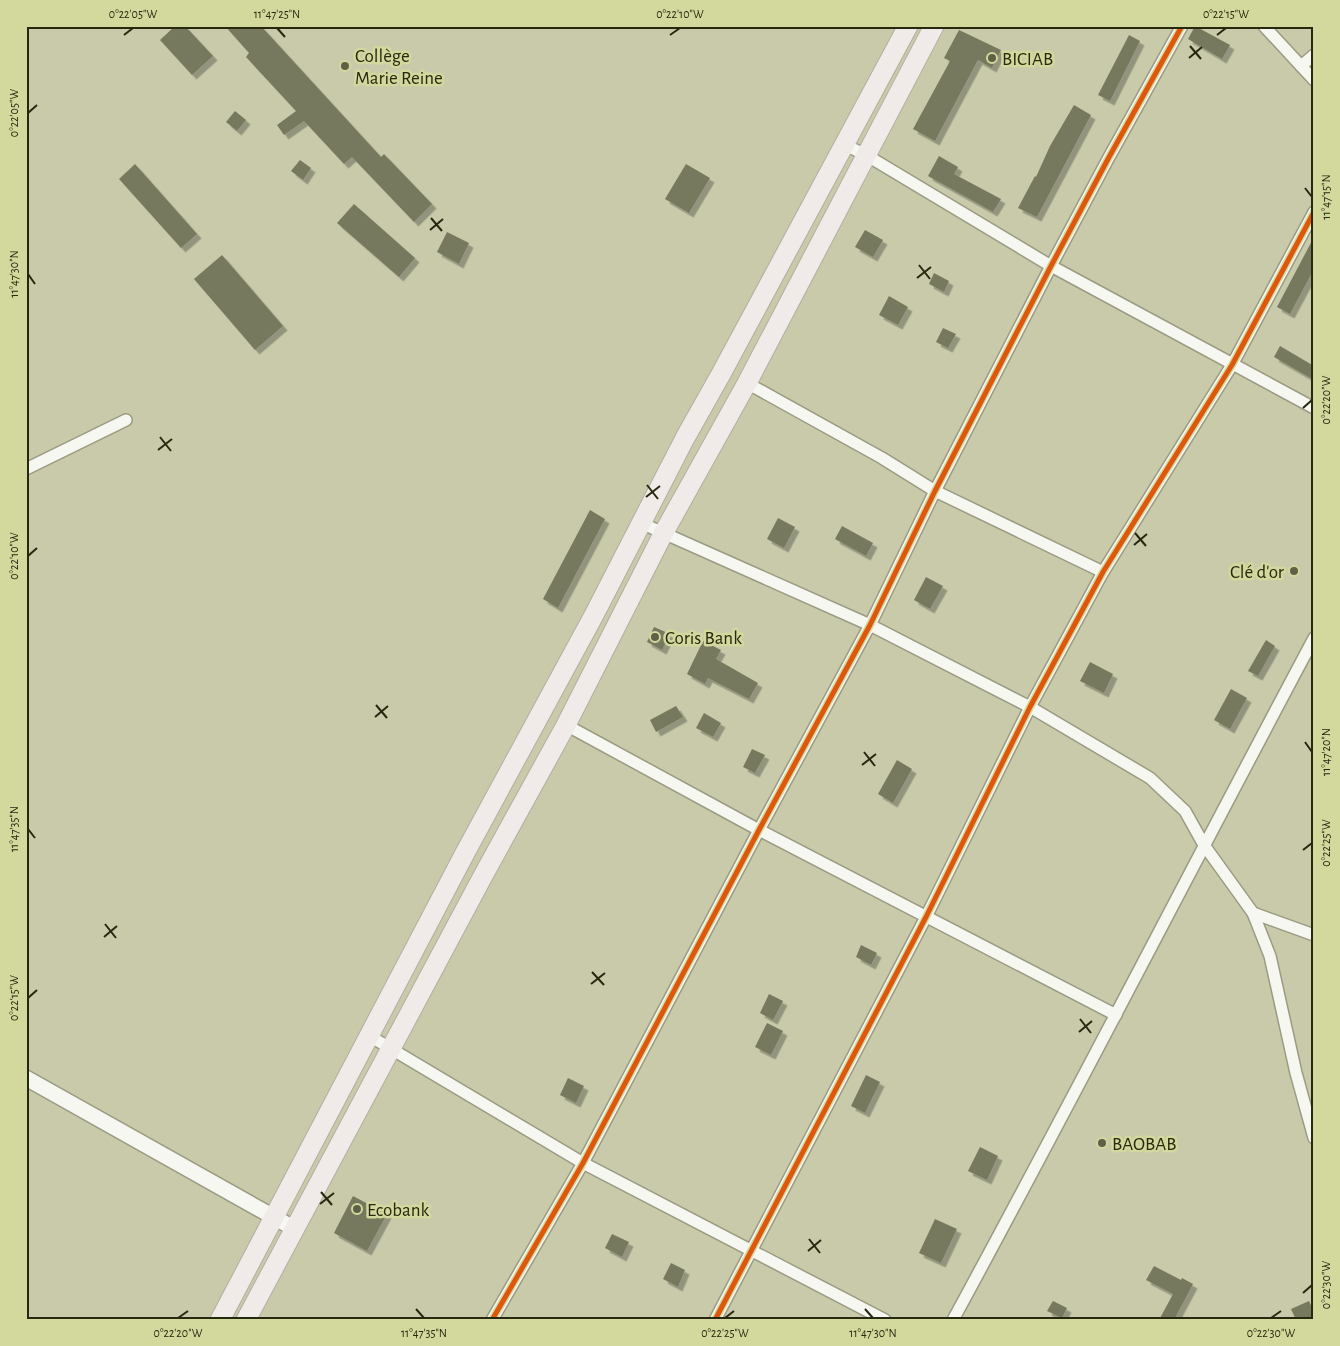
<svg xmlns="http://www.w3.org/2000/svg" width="1340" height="1346" viewBox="0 0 1340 1346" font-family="'Alegreya Sans',sans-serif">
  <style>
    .building { fill: #77795e; filter: url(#shadow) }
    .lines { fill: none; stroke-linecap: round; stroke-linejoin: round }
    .minor-casing { stroke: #9a9b82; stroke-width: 14 }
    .tertiary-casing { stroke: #9a9b82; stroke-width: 18 }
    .trunk-casing { stroke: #b4ada1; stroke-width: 21 }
    .minor { stroke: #f7f7f2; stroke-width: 11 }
    .tertiary { stroke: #f7f7f2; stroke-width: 15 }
    .trunk { stroke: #f0ebe8; stroke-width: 19 }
    .cycleway-casing { stroke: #d3d89c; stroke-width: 8 }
    .cycleway { stroke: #de570c; stroke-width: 5 }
    .ticks { fill: none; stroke: #262810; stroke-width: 2 }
    .poi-dot { fill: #5f6146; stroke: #d3d89c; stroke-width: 2 }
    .labels { text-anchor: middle; stroke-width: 5; stroke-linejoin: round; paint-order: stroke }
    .poi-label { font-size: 19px; fill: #262810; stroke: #d3d89c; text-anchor: start }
    .neatline { fill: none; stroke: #262810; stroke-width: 2 }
    .ticks-label { font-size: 12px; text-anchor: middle; fill: #262810 }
  </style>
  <defs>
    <filter id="shadow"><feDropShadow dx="4.5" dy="4.5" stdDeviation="0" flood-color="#0004"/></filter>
  </defs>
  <rect width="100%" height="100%" fill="#c8caaa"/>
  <g class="building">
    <path d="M175,26H185L213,56L192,75L160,40Z"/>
    <path d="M225,26H261L381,157L384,154L432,204L414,222L352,157L344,164L304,121L284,135L277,125L296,111L246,57L249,53Z"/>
    <path d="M1195,26L1230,45L1222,59L1188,39Z"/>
    <path d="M959,30L1001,50L992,68L978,60L935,141L913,129L950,61L944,58Z"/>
    <path d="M1129,35L1140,41L1110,101L1098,95Z"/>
    <path d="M1074,105L1091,115L1037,217L1018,208L1035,176L1036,177L1050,146Z"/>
    <path d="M235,111L246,120L237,131L226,122Z"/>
    <path d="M939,156L958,167L954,174L1001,199L993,212L928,176Z"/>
    <path d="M300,160L311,168L303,180L291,171Z"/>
    <path d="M135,164L197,234L181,248L119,179Z"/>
    <path d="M686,164L710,178L689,213L665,199Z"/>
    <path d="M354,204L415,258L399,277L337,223Z"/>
    <path d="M865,230L883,240L873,257L855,247Z"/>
    <path d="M447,232L469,243L459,264L437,252Z"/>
    <path d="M1314,237V269L1290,314L1277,307Z"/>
    <path d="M222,255L283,326L255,350L194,279Z"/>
    <path d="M934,273L949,281L944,292L929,284Z"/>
    <path d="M889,296L908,307L898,325L879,315Z"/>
    <path d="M943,328L956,334L948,348L936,342Z"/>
    <path d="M1280,346L1314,366V380L1274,357Z"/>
    <path d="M590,510L605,519L558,608L543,599Z"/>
    <path d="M778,518L795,527L784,548L767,539Z"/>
    <path d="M842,526L873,543L866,556L835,539Z"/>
    <path d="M926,577L943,586L930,609L914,600Z"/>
    <path d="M654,627L670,634L662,650L647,642Z"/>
    <path d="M1266,640L1275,646L1258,676L1248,671Z"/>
    <path d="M703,641L721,650L716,659L758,683L749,699L708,678L705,684L687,674Z"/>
    <path d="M1090,662L1113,674L1104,693L1080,681Z"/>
    <path d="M1231,689L1247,698L1230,729L1214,720Z"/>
    <path d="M676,706L683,717L656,732L650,720Z"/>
    <path d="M704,713L721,723L713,737L696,728Z"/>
    <path d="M752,749L765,755L755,773L743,767Z"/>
    <path d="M897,760L912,769L893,803L878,794Z"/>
    <path d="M861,945L877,953L871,965L856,957Z"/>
    <path d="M769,994L783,1001L773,1020L760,1013Z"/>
    <path d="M767,1023L783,1031L771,1055L755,1047Z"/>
    <path d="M866,1075L880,1082L865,1113L851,1106Z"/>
    <path d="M568,1078L584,1086L576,1103L560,1095Z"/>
    <path d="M980,1147L998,1156L987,1180L968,1171Z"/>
    <path d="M353,1196L387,1214L367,1251L334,1233Z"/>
    <path d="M935,1219L957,1229L941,1263L919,1253Z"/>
    <path d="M612,1234L629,1242L622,1257L605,1248Z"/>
    <path d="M671,1263L685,1270L678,1287L663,1279Z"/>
    <path d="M1154,1266L1181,1280L1182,1278L1193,1284L1174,1320H1159L1173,1294L1146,1280Z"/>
    <path d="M1053,1301L1067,1308L1062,1318L1047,1311Z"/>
    <path d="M1309,1301L1314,1312V1320H1296L1291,1309Z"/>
  </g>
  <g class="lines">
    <defs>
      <g id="minor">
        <path d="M1264,26L1314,80"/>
        <path d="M1301,66L1314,55"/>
        <path d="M843,144L866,155L1051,266L1314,408"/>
        <path d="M747,383L882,458L935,491L1103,572"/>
        <path d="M26,469L126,420"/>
        <path d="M641,523L870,625L1030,707L1150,778L1185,811L1204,845L1253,913L1270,956L1296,1073L1314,1138"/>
        <path d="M566,725L759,830L1116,1015"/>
        <path d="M1253,913L1314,935"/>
        <path d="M368,1035L583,1163L885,1320"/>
        <path d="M492,1320L583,1163L759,830L870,625L935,491L1051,266L1108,159L1182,26"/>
        <path d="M715,1320L926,917L1030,707L1103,572L1232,365L1314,212"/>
        <path d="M953,1320C1076,1094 1193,865 1314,638"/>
      </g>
      <path id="tertiary" d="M26,1078L295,1229"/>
      <g id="trunk">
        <path d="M220,1320L465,853L594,615L685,438L721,374L908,26"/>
        <path d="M246,1320L484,874L566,725L663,534L747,383L934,26"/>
      </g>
    </defs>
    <use href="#minor" class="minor-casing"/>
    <use href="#tertiary" class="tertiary-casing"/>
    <use href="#trunk" class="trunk-casing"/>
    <use href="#minor" class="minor"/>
    <use href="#tertiary" class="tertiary"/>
    <use href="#trunk" class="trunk"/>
    <defs>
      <g id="cycleway">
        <path d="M492,1320L583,1163L759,830L870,625L935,491L1051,266L1108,159L1182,26"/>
        <path d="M715,1320L926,917L1030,707L1103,572L1232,365L1314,212"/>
      </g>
    </defs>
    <use href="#cycleway" class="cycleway-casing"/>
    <use href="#cycleway" class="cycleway"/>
  </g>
  <path class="ticks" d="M277,28L285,37M124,35L133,28M670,35L680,28M1217,35L1226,28M1190,46L1201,59M1189,58L1202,47M28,113L37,105M1305,188L1312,197M431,218L442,231M430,230L443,219M919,265L930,279M28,274L35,284M917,278L931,267M1303,408L1312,400M160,437L171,451M158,450L172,439M647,485L658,499M646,497L660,486M1135,533L1146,546M1134,545L1147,534M28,556L37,548M376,705L387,718M375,717L388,706M1305,742L1312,752M864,752L875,766M862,765L876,754M28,829L35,838M1303,850L1312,843M105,924L116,938M104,937L117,926M592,972L604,985M591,984L605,973M28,998L37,990M1080,1019L1091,1033M1079,1032L1092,1021M321,1192L332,1205M320,1204L334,1193M809,1239L820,1253M808,1251L821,1240M1303,1293L1312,1285M416,1309L424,1318M865,1309L873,1318M178,1318L188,1311M725,1318L734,1311M1271,1318L1281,1311"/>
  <g class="poi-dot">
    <circle cx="992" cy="58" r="5"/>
    <circle cx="345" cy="66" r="5"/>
    <circle cx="1294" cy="571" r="5"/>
    <circle cx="655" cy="637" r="5"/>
    <circle cx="1102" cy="1143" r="5"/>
    <circle cx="357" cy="1209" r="5"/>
  </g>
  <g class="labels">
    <g class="poi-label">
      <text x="355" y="62">Collège<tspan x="355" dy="22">Marie Reine</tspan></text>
      <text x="1002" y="65">BICIAB</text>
      <text x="1284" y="578" text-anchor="end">Clé d'or</text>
      <text x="665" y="644">Coris Bank</text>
      <text x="1112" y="1150">BAOBAB</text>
      <text x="367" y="1216">Ecobank</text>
    </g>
  </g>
  <rect width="1340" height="1346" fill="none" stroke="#d3d89c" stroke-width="55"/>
  <rect x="28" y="28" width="1284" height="1290" class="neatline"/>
  <g class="ticks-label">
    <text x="133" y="18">0°22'05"W</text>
    <text x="277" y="18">11°47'25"N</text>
    <text x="680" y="18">0°22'10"W</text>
    <text x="1226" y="18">0°22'15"W</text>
    <text transform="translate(14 113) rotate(-90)" y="4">0°22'05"W</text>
    <text transform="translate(1326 197) rotate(-90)" y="4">11°47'15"N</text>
    <text transform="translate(14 274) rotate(-90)" y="4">11°47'30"N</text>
    <text transform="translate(1326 400) rotate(-90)" y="4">0°22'20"W</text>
    <text transform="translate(14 556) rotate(-90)" y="4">0°22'10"W</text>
    <text transform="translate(1326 752) rotate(-90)" y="4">11°47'20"N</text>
    <text transform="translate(14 829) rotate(-90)" y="4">11°47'35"N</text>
    <text transform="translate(1326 843) rotate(-90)" y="4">0°22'25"W</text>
    <text transform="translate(14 998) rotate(-90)" y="4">0°22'15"W</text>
    <text transform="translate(1326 1285) rotate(-90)" y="4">0°22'30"W</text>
    <text x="178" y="1337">0°22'20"W</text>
    <text x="424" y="1337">11°47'35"N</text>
    <text x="725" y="1337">0°22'25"W</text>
    <text x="873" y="1337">11°47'30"N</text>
    <text x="1271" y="1337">0°22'30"W</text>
  </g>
</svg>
